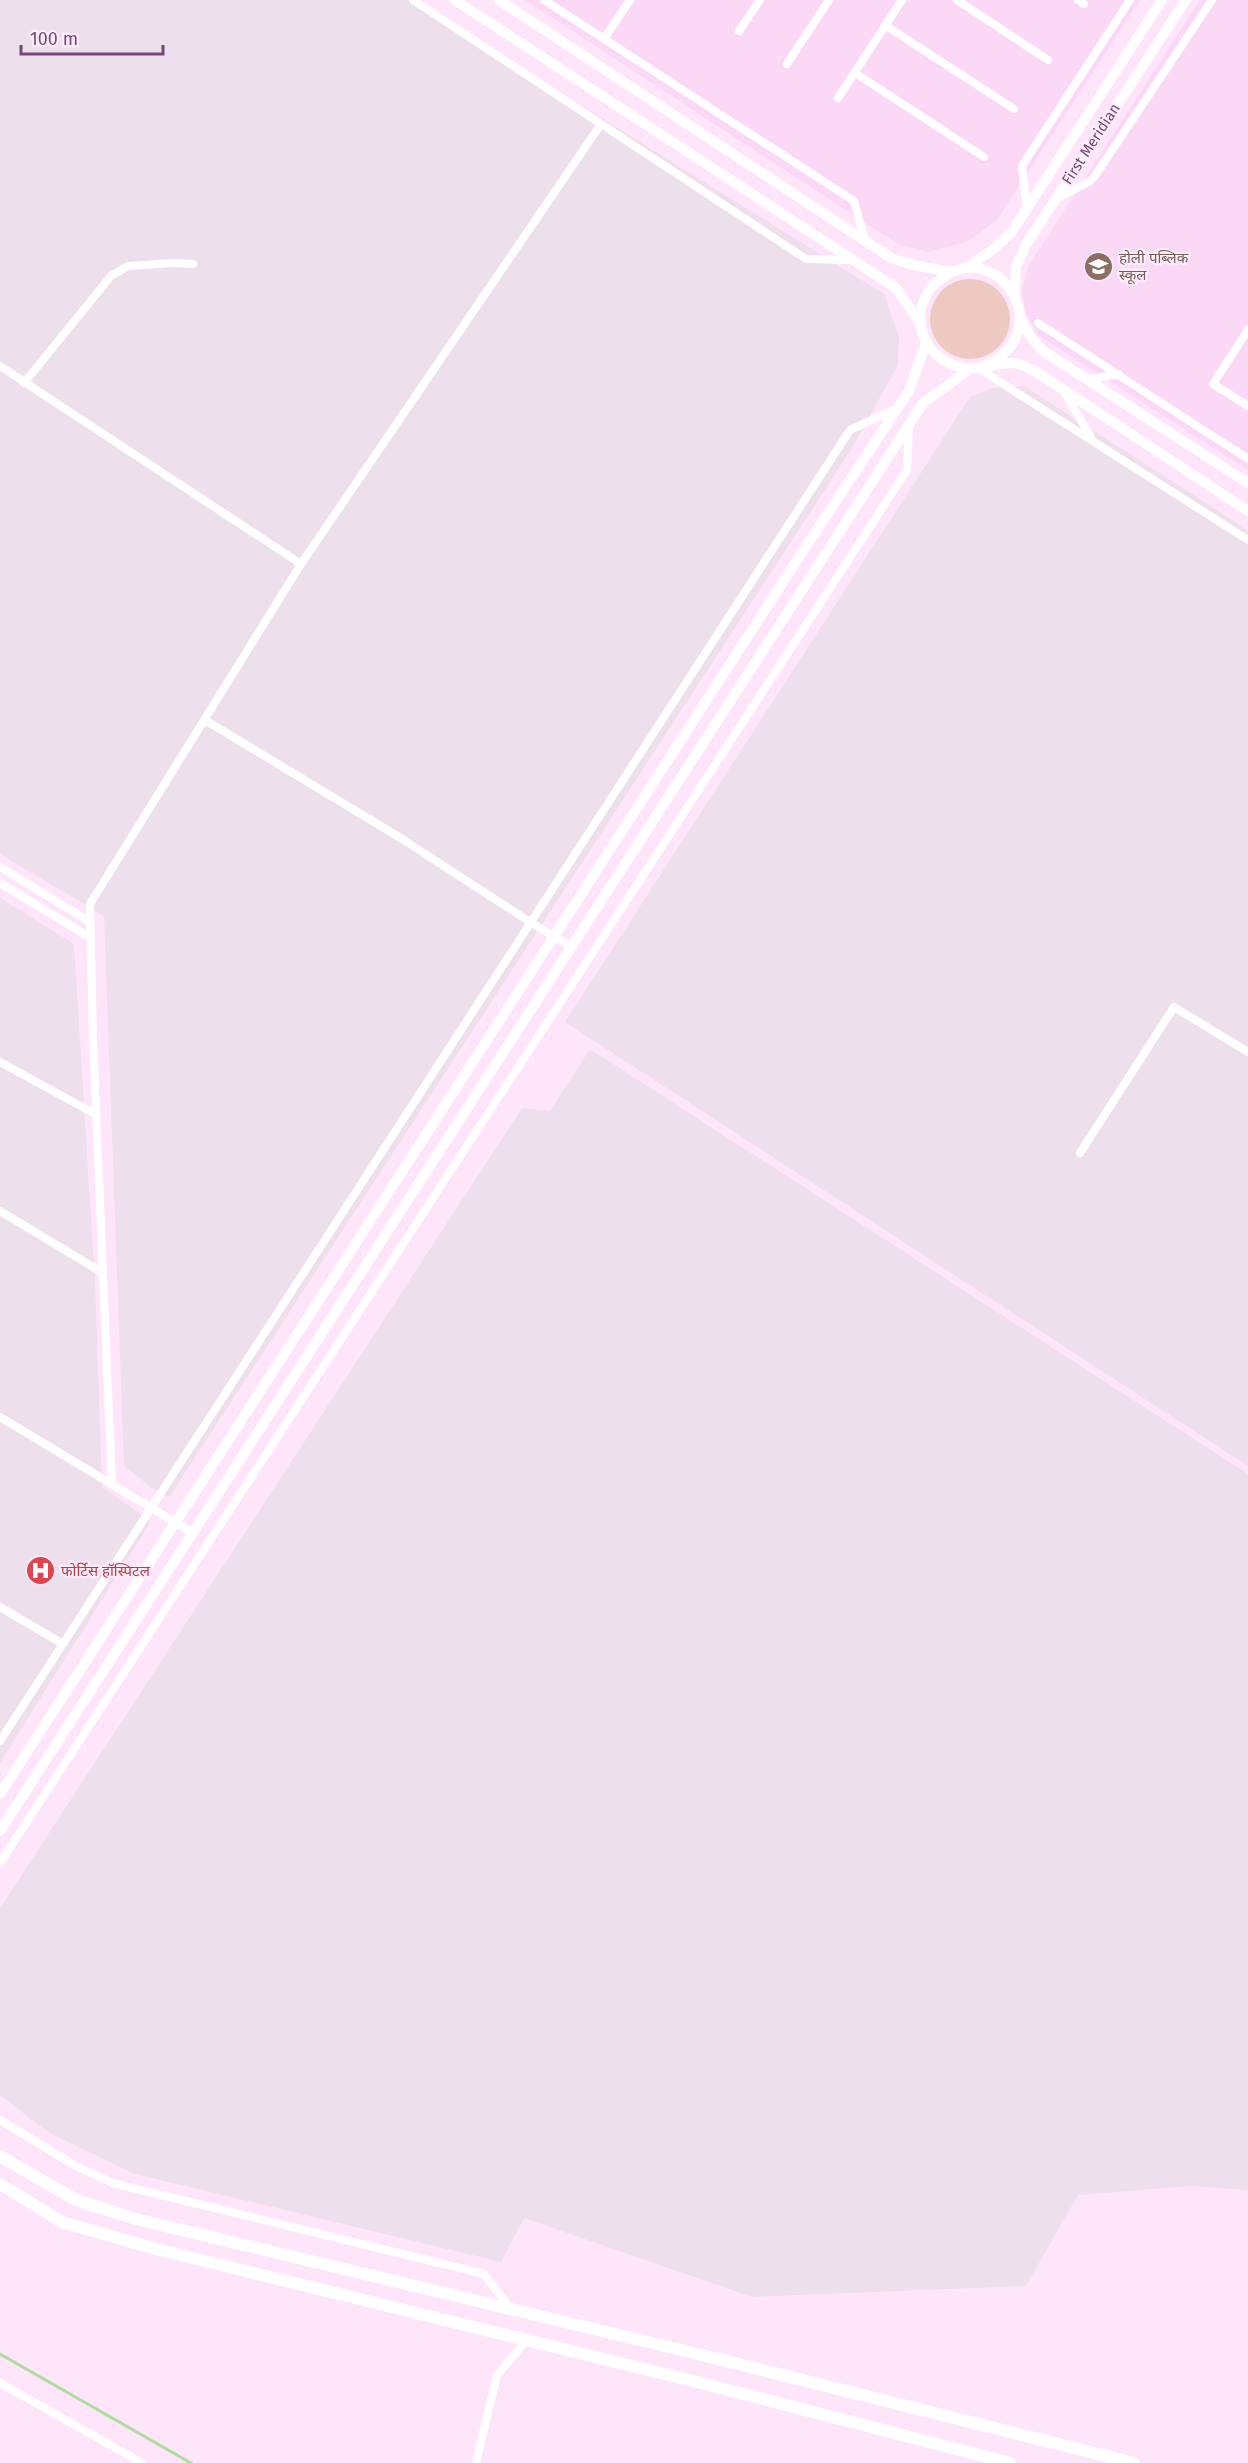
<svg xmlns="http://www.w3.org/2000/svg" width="1248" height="2463" viewBox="0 0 1248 2463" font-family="'Fira Sans','Noto Sans Devanagari',sans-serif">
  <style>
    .residential { fill: #fcd8f7 }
    .industrial { fill: #eedfed }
    .green { fill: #eec9c1 }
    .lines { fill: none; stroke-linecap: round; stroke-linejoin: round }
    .stream { stroke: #adde9b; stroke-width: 3 }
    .minor { stroke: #fff; stroke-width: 8 }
    .tertiary { stroke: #fff; stroke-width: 10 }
    .secondary { stroke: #fff; stroke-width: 12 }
    .labels { text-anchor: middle; stroke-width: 4.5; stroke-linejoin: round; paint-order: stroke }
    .street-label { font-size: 15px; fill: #77467b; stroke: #ffedfc }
    .education-label { font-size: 15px; fill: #785e54; stroke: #ffedfc; text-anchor: start }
    .health-label { font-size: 15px; fill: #be3a42; stroke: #ffedfc; text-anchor: start }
  </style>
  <rect width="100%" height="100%" fill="#ffe5fa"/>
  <g class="residential">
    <path d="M525,0H1140L997,220L967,242L928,252L899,245Z"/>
    <path d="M1200,0H1248V470L1038,335L1026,313L1022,291L1029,265Z"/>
  </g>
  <g class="industrial">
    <path d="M0,0H412L884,294L899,337L898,365L852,448L169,1497L152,1488L124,1466L104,916L0,854Z"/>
    <path d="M1024,386L1248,530V1466L565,1022L970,397L992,388Z"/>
    <path d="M0,898L74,944L95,1281L102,1487L151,1521L0,1763Z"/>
    <path d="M590,1049L1248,1474V2190L1191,2186L1078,2195L1026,2286L752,2297L524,2218L501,2262L135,2174L49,2133L0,2095V1908L522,1108L550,1111Z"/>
  </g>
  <circle class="green" cx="970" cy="319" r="40"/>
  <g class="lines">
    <path class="stream" d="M0,2354L191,2463"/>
    <g class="minor">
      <path d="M413,0L806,259L853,260"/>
      <path d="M544,0L854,201L865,241"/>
      <path d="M957,0L1048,60"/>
      <path d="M1078,0L1084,4"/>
      <path d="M885,25L1014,109"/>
      <path d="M739,31L760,0"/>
      <path d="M604,39L630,0"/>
      <path d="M787,64L829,0"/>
      <path d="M855,73L984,157"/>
      <path d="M838,98L902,0"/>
      <path d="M1058,198L1089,182L1095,176L1212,0"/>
      <path d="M1027,209L1022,166L1130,0"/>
      <path d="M1038,323L1248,459"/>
      <path d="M1248,330L1213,384L1248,406"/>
      <path d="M0,366L301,564"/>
      <path d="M978,368L1248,540"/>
      <path d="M1087,380L1118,374"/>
      <path d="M24,383L111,276L128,266L173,263L193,264"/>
      <path d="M1062,389L1091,437"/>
      <path d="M205,720L399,837L530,922L572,947"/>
      <path d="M0,867L90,922"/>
      <path d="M0,883L91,938"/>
      <path d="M0,1062L97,1115"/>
      <path d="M1080,1153L1174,1007L1248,1052"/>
      <path d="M0,1211L103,1273"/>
      <path d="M0,1417L193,1533"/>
      <path d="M112,1484L93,1039L90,904L301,564L601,124"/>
      <path d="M0,1607L63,1644"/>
      <path d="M0,1741L850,430L898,408"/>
      <path d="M0,1863L907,470L909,425"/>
      <path d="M0,2120L74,2165L112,2183L484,2274L510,2308"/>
      <path d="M0,2383L142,2463"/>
      <path d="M476,2463L497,2375L527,2340"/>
    </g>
    <g class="tertiary">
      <path d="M455,0L896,288L920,323"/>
      <path d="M499,0L891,258L913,265L951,272"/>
      <path d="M967,268L991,251L1011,233L1162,0"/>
      <path d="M1015,295L1016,267L1027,243L1186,0"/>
      <path d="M1020,317L1030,336L1043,351L1248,483"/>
      <path d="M982,367C1062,333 998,238 944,277C939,281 933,284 930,289C921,302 918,317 922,332C929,355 952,371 978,368C989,367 1003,362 1014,363C1021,364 1028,368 1035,371L1248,511"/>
      <path d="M0,1794L803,551L909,391L926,343"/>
      <path d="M0,1831L923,403L970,369"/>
    </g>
    <g class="secondary">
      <path d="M0,2156L76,2200L136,2219L698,2354L1134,2463"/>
      <path d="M0,2184L62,2222L156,2249L697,2382L1010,2463"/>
    </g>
  </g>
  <defs>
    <symbol id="school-disc" viewBox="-11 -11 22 22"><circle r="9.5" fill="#8d6e63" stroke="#ffedfc"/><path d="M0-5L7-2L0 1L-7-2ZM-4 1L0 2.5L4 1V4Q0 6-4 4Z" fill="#fff"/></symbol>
    <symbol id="hospital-disc" viewBox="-11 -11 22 22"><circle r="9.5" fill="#e0444e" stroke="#ffedfc"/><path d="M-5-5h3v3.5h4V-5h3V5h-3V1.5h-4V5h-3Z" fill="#fff"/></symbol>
  </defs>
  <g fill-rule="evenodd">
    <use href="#school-disc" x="1082" y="250" width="33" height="33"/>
    <use href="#hospital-disc" x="24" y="1554" width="33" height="33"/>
  </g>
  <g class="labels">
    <g class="street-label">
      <text transform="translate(1091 144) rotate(-57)" y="5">First Meridian</text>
    </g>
    <g class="education-label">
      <text x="1119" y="263">होली पब्लिक<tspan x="1119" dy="17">स्कूल</tspan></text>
    </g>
    <g class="health-label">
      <text x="61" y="1576">फोर्टिस हॉस्पिटल</text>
    </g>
  </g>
  <path d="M21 45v9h142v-9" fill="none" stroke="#77467b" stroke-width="3"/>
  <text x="30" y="45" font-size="18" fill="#77467b" stroke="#ffedfc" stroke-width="4.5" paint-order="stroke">100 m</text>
</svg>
